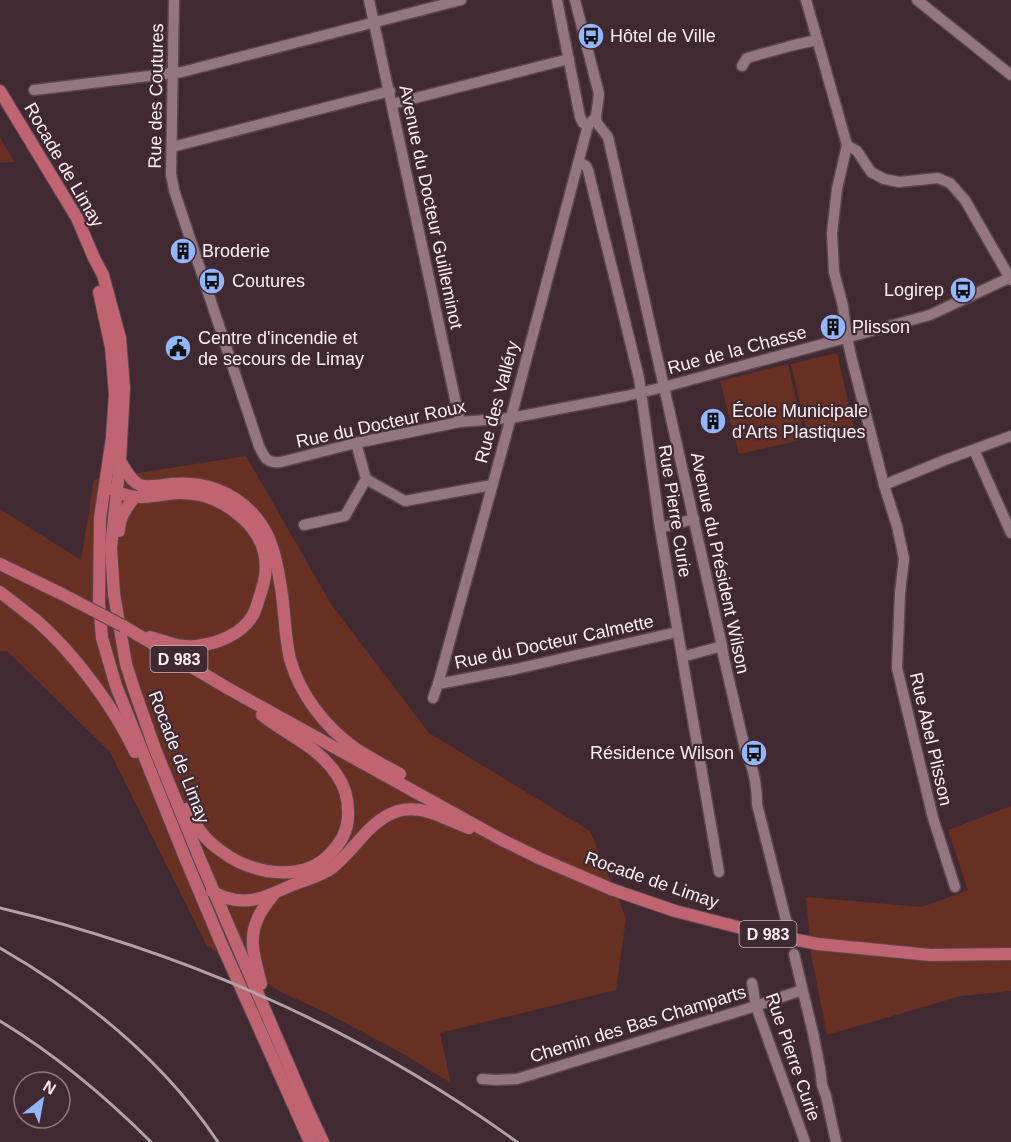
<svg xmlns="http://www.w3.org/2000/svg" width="1011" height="1142" viewBox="0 0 1011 1142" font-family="Helvetica,sans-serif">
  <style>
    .green { fill: #673022 }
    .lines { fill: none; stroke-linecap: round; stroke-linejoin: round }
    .minor-casing { stroke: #5a474e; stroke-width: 13 }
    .major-casing { stroke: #5a474e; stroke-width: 14 }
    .minor { stroke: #93767f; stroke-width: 10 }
    .major { stroke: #c06471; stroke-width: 12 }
    .rail { stroke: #b2a1a6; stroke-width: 3 }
    .major-bridge-casing { stroke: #5a474e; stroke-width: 14; stroke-linecap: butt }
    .major-bridge { stroke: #c06471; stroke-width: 12 }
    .labels { text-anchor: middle; stroke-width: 4.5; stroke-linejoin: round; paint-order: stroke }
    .shield { fill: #412931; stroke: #c5b4ba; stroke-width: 1.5 }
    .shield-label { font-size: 16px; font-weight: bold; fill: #fdf0f4 }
    .poi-label { font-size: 18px; fill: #fdf0f4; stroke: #412931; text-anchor: start }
    .street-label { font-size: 18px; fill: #fdf0f4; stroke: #412931 }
  </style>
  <rect width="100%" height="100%" fill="#412931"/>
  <g class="green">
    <path d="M0,137L14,162L0,163Z"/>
    <path d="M837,353L854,428L808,438L791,364Z"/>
    <path d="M788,364L805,439L739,454L720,381Z"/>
    <path d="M246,456L331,604L429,733L590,831L626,918L616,990L440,1033L451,1083L405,1055L331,1015L281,992L207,946L110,752L7,651H0V509L81,560L94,480Z"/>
    <path d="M1011,806V991L961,996L827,1035L811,954L806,897L922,907L968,890L948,830Z"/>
  </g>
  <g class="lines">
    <defs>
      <g id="minor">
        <path d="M174,0L171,174L174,190L259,446C264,457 267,464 281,462L356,443L460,422L511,418L626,396L664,387L930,315L1011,277"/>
        <path d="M369,0L460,422"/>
        <path d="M557,0L580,117L583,123L588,126"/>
        <path d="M575,0L599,94L596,117L597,123L608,137L722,646L723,654L745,749C753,766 757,785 757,804L787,924"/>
        <path d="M806,0L847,145L837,189L832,233L834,272L843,306L847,338L851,356L884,485L897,526L904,559L900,593L897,668L933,818L955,887"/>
        <path d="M917,0L1011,75"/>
        <path d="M742,66L747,58L794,45L817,40"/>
        <path d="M34,90L182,72L461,0"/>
        <path d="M392,104L569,59"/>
        <path d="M847,145L857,151L871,172L884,179L899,182L938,178L950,183L965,200L1011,280"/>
        <path d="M172,147L390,91"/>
        <path d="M579,162L586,166L588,170L639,378L660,528L719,872"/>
        <path d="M356,443L366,479"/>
        <path d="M974,450L1011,533"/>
        <path d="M884,485L945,460L1011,436"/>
        <path d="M304,525L345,516L366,479L405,501L492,485"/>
        <path d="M660,528L694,519"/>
        <path d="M682,657L722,646"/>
        <path d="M438,684L516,669L677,632"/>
        <path d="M433,698L438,684L513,410L587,129L589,124L596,117"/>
        <path d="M794,954L813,1033L820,1068L822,1085L826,1096L836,1142"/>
        <path d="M752,983L756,1006L805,1142"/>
        <path d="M482,1079L496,1080L517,1079L756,1006L802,990"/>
      </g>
      <g id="major">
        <path d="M0,91L77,218L94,258L103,275L120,338L124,388L120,461L111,548L114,594L126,664L134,689L155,749L199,857L308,1110L323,1142"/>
        <path d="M99,292L111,347L115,394L112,438L100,518L99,603L102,638L116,686L186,860L221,943L310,1142"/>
        <path d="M120,461C125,468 130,481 140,485C147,488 164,485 172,484C202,481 233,491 254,515C271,534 276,557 280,582C285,607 284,634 290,659C300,695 326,728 356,749C370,758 385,766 400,774"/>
        <path d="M111,489C137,503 150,495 178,493C201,492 223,501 240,516C264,536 271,560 262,589C259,598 257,607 253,615C241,635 217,644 195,646C179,648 165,641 150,637"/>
        <path d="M119,531C119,518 126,508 134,498"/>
        <path d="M0,564L62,594"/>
        <path d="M0,592C12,601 24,611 36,620C74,653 114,707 135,752"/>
        <path d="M123,626L229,689L502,840L541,859L611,889L675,911L761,933L818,944L930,955L1011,954"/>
        <path d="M186,809C197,827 203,838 221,851C250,873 301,884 330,854C340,844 347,833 348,818C349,803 346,788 337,775C318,746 288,736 262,715"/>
        <path d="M212,891C216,894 219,895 224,897C250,906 267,896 290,886C304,880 320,877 332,868C355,850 369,820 398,811C424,804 446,820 469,828"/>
        <path d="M261,984C256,962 247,940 258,918C261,910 268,902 274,894"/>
      </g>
    </defs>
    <use href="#minor" class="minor-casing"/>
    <use href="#major" class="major-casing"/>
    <use href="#minor" class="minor"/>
    <use href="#major" class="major"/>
    <g class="rail">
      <path d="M0,908C185,952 362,1030 517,1142"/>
      <path d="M0,948C85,997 163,1060 218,1142"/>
      <path d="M0,1021C56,1055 105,1096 151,1142"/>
    </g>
    <defs>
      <path id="major-bridge" d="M62,594L123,626"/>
    </defs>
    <use href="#major-bridge" class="major-bridge-casing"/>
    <use href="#major-bridge" class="major-bridge"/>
  </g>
  <defs>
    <symbol id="bus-disc" viewBox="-11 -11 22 22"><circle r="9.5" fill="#93b7fd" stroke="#412931"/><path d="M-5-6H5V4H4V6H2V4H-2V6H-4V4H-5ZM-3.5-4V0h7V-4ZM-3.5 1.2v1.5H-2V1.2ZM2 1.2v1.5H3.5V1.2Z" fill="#111"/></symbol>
    <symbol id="building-disc" viewBox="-11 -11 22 22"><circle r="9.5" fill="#93b7fd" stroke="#412931"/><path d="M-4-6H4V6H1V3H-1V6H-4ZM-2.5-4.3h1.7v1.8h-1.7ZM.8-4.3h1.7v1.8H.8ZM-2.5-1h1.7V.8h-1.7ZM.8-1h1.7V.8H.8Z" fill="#111"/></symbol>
    <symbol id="civic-disc" viewBox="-11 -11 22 22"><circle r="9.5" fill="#93b7fd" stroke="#412931"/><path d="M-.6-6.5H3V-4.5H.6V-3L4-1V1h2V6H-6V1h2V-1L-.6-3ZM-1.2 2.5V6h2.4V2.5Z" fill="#111"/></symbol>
  </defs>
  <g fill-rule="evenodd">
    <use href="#bus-disc" x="576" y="21" width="30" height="30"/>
    <use href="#building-disc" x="168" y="236" width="30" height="30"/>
    <use href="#bus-disc" x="197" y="266" width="30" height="30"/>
    <use href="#bus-disc" x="948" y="275" width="30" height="30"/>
    <use href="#building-disc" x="818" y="312" width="30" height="30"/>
    <use href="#civic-disc" x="163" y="333" width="30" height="30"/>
    <use href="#building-disc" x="698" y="406" width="30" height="30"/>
    <use href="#bus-disc" x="739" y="738" width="30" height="30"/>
  </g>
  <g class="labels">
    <g class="shield">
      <rect x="150.5" y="646" width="57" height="26" rx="4.5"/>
      <rect x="739.5" y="921" width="57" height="26" rx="4.5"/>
    </g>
    <g class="shield-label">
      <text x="179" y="665">D 983</text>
      <text x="768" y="940">D 983</text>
    </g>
    <g class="poi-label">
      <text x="610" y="42">Hôtel de Ville</text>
      <text x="202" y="257">Broderie</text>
      <text x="232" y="287">Coutures</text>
      <text x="944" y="296" text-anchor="end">Logirep</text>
      <text x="852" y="333">Plisson</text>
      <text x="198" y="344">Centre d'incendie et<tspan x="198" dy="21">de secours de Limay</tspan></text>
      <text x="732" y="417">École Municipale<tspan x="732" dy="21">d'Arts Plastiques</tspan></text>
      <text x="734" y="759" text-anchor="end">Résidence Wilson</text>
    </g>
    <g class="street-label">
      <text transform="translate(156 96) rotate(-89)" y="6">Rue des Coutures</text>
      <text transform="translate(64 165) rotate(60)" y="6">Rocade de Limay</text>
      <text transform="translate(431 207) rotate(78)" y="6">Avenue du Docteur Guilleminot</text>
      <text transform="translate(737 350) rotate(-15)" y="6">Rue de la Chasse</text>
      <text transform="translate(497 402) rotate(-75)" y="6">Rue des Valléry</text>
      <text transform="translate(381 424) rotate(-12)" y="6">Rue du Docteur Roux</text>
      <text transform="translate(675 511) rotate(81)" y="6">Rue Pierre Curie</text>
      <text transform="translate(720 563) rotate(78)" y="6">Avenue du Président Wilson</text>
      <text transform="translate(554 642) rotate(-12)" y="6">Rue du Docteur Calmette</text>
      <text transform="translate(931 739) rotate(77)" y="6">Rue Abel Plisson</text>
      <text transform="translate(179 757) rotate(69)" y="6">Rocade de Limay</text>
      <text transform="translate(652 880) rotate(19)" y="6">Rocade de Limay</text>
      <text transform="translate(638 1024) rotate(-17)" y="6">Chemin des Bas Champarts</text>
      <text transform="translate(793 1057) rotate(71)" y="6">Rue Pierre Curie</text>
    </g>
  </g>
  <g transform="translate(42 1100) rotate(31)"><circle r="28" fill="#412931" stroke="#8c797f" stroke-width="1.5"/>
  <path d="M0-4.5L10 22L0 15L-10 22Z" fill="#93b7fd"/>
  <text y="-9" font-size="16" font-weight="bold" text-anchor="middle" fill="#fdf0f4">N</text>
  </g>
</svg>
